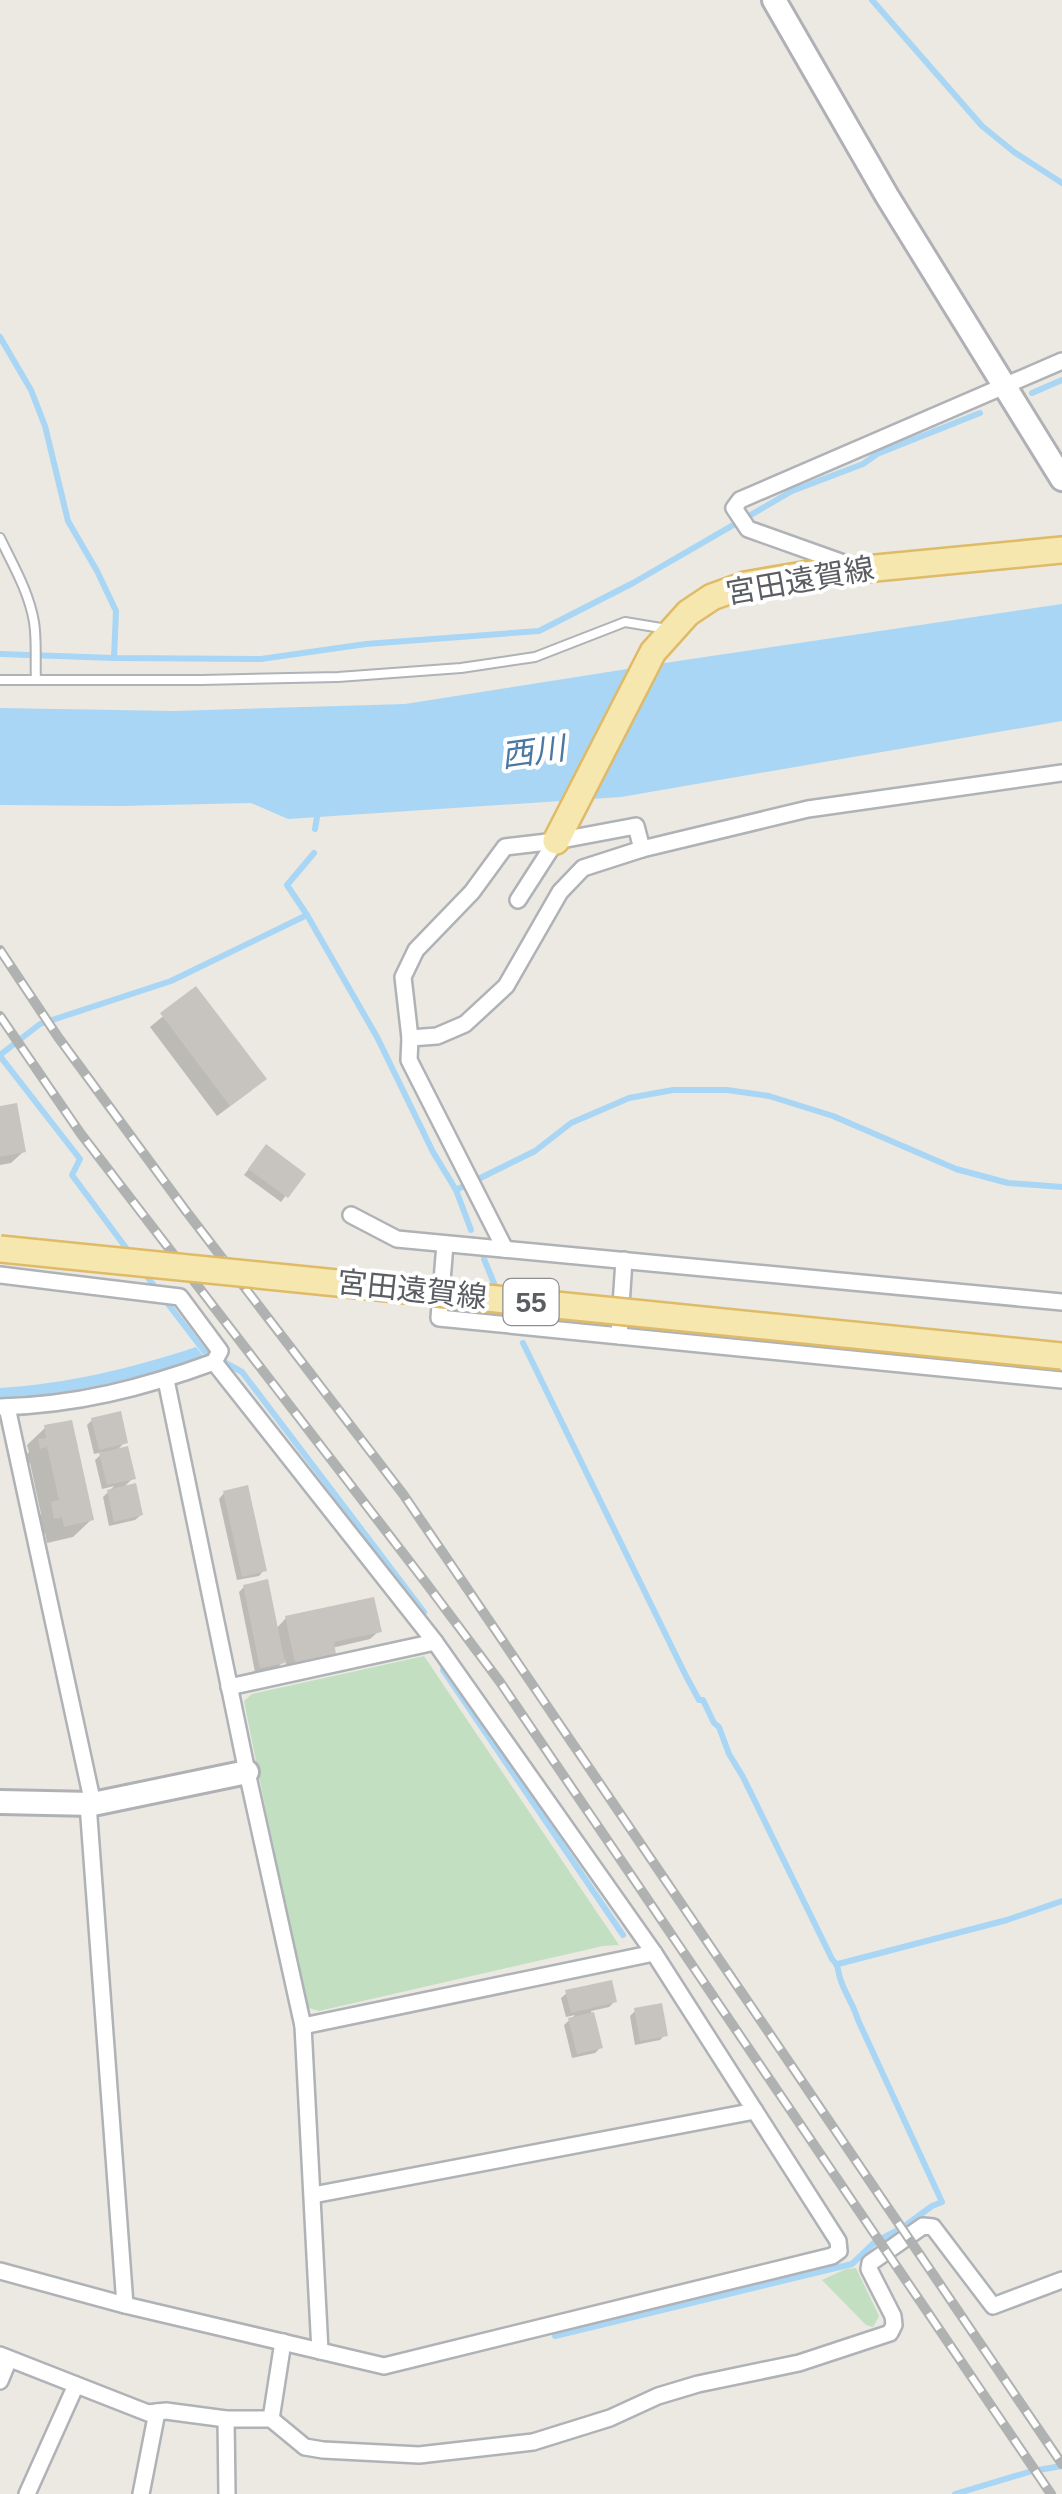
<svg xmlns="http://www.w3.org/2000/svg" width="1062" height="2494" viewBox="0 0 1062 2494" font-family="Arial,'Noto Sans JP',sans-serif">
  <style>
    .green { fill: #c2e0c1 }
    .water { fill: #a9d6f4 }
    .shadow { fill: #0003 }
    .lines { fill: none; stroke-linecap: round; stroke-linejoin: round }
    .stream { stroke: #a9d6f4; stroke-width: 6 }
    .building { fill: #c7c4bf }
    .lane-casing { stroke: #afb2b6; stroke-width: 12 }
    .street-casing { stroke: #afb2b6; stroke-width: 20 }
    .secondary-casing { stroke: #afb1b6; stroke-width: 28 }
    .primary-casing { stroke: #dfba67; stroke-width: 30 }
    .lane { stroke: #fff; stroke-width: 8 }
    .street { stroke: #fff; stroke-width: 15 }
    .secondary { stroke: #fff; stroke-width: 22 }
    .primary { stroke: #f5e7ae; stroke-width: 25 }
    .rail-casing { stroke: #b0b1b1; stroke-width: 10 }
    .rail { stroke: #fff; stroke-width: 6; stroke-dasharray: 19; stroke-linecap: butt }
    .primary-bridge-casing { stroke: #dfba67; stroke-width: 30; stroke-linecap: butt }
    .primary-bridge { stroke: #f5e7ae; stroke-width: 25 }
    .labels { text-anchor: middle; stroke-width: 8; stroke-linejoin: round; paint-order: stroke }
    .shield { fill: #fff; stroke: #8c8e90; stroke-width: 2.5 }
    .shield-label { font-size: 28px; font-weight: bold; fill: #5a5d61 }
    .street-label { font-size: 30px; fill: #5a5d61; stroke: #fff }
    .water-label { font-size: 32px; font-style: italic; fill: #4a78a3; stroke: #fff }
  </style>
  <rect width="100%" height="100%" fill="#ebe9e2"/>
  <g class="green">
    <path d="M424,1656L619,1945L603,1946L319,2011L309,2008L304,2002L244,1701L252,1694Z"/>
    <path d="M856,2268L879,2316L873,2327L866,2325L822,2280L846,2269Z"/>
  </g>
  <g class="water">
    <path d="M1062,604V721L621,797L288,819L251,803L120,806L0,805V708L175,711L405,704L678,661Z"/>
    <path d="M196,1347L205,1358C138,1377 70,1396 0,1398V1388C67,1384 132,1368 196,1347Z"/>
  </g>
  <g class="shadow">
    <path d="M196,989L252,1090L217,1116L150,1027Z"/>
    <path d="M0,1109L23,1152L11,1163L0,1165Z"/>
    <path d="M261,1153L302,1174L281,1202L244,1175Z"/>
    <path d="M92,1420L125,1442L116,1451L133,1478L122,1489L141,1515L135,1520L109,1526L103,1497L114,1486L102,1489L95,1460L104,1452L94,1454L87,1425Z"/>
    <path d="M45,1428L91,1520L73,1537L47,1543L45,1533L37,1535L34,1522L41,1514L30,1463L22,1465L21,1459L29,1452L27,1445Z"/>
    <path d="M224,1493L264,1570L259,1576L237,1580L219,1499Z"/>
    <path d="M244,1587L276,1629L286,1618L379,1631L370,1639L332,1648L334,1653L325,1662L287,1670L285,1660L277,1668L255,1672L239,1592Z"/>
    <path d="M567,1993L614,2002L609,2007L591,2011L600,2048L595,2053L572,2058L564,2025L575,2015L566,2017L561,1998Z"/>
    <path d="M635,2011L665,2035L660,2040L635,2045L630,2016Z"/>
  </g>
  <g class="lines">
    <g class="stream">
      <path d="M872,0L982,126L1014,152L1062,183"/>
      <path d="M0,337L31,390L45,426L68,521L97,571L116,611L114,658L261,659L366,644L539,631L633,583L792,491L863,464L877,454L980,413"/>
      <path d="M1032,393L1062,380"/>
      <path d="M0,654L114,658"/>
      <path d="M315,829L318,811"/>
      <path d="M314,853L287,885L307,915L377,1037L433,1152L456,1190L471,1230"/>
      <path d="M0,1055L40,1024L171,981L307,915"/>
      <path d="M0,1056L80,1159L72,1175L132,1256"/>
      <path d="M456,1190L535,1151L571,1123L629,1098L673,1090H727L769,1096L833,1116L956,1169L1008,1183L1062,1187"/>
      <path d="M484,1259L498,1293"/>
      <path d="M142,1270L204,1351L242,1372L424,1612"/>
      <path d="M523,1343L686,1676L699,1700H703L714,1723L719,1727L729,1754L743,1777L832,1959C840,1967 837,1971 841,1981C846,1995 854,2006 858,2020L942,2202L932,2206L902,2228L875,2242L852,2264L555,2336"/>
      <path d="M443,1670L623,1935"/>
      <path d="M838,1964L1007,1920L1062,1901"/>
      <path d="M955,2494L1032,2471L1062,2466"/>
    </g>
  </g>
  <g class="building">
    <path d="M196,986L267,1079L230,1106L160,1013Z"/>
    <path d="M17,1103L26,1152L0,1157V1106Z"/>
    <path d="M266,1144L306,1174L288,1198L248,1169Z"/>
    <path d="M121,1411L128,1443L99,1450L91,1418Z"/>
    <path d="M72,1420L94,1520L64,1527L62,1517L54,1519L51,1502L59,1500L47,1447L40,1449L38,1439L46,1438L44,1425Z"/>
    <path d="M128,1446L136,1479L107,1485L99,1453Z"/>
    <path d="M136,1483L143,1515L114,1522L107,1490Z"/>
    <path d="M248,1485L267,1571L242,1577L223,1491Z"/>
    <path d="M268,1579L285,1663L260,1668L243,1585Z"/>
    <path d="M374,1597L382,1632L334,1642L336,1654L295,1663L285,1616Z"/>
    <path d="M612,1980L617,2002L571,2013L565,1990Z"/>
    <path d="M662,2003L668,2036L640,2041L634,2008Z"/>
    <path d="M594,2012L603,2048L577,2054L568,2018Z"/>
  </g>
  <g class="lines">
    <defs>
      <g id="lane">
        <path d="M0,538C13,565 29,592 34,622C37,641 35,661 36,680"/>
        <path d="M0,680H201L338,677L461,668L535,657L625,622L667,629"/>
      </g>
      <g id="street">
        <path d="M852,566L748,529L734,508L740,500L1062,361"/>
        <path d="M636,826L642,849L583,868L560,892L506,986L465,1024L437,1036L410,1038L403,977L416,950L472,892L505,847L556,841Z"/>
        <path d="M642,849L808,809L1062,773"/>
        <path d="M518,900L556,841"/>
        <path d="M410,1038L409,1060L505,1249"/>
        <path d="M351,1215L397,1239L1062,1302"/>
        <path d="M445,1244L439,1318L1062,1380"/>
        <path d="M0,1275L180,1297L220,1351L214,1362"/>
        <path d="M619,1336L624,1260"/>
        <path d="M166,1380L247,1772L303,2026L320,2351"/>
        <path d="M0,1407C76,1405 143,1388 214,1362L435,1642L654,1953L838,2241L839,2251L832,2256L384,2366L125,2305L0,2271"/>
        <path d="M7,1407L93,1804"/>
        <path d="M229,1687L435,1642"/>
        <path d="M88,1804L125,2305"/>
        <path d="M303,2026L654,1953"/>
        <path d="M313,2195L755,2111"/>
        <path d="M0,2355L148,2413L166,2411L226,2419H271L305,2447L323,2450L419,2455L533,2442L610,2418L658,2396L698,2384L799,2363L890,2333L894,2325L893,2316L869,2269L870,2263L923,2226L933,2227L993,2306L1062,2280"/>
        <path d="M0,2381L9,2359"/>
        <path d="M226,2419L227,2494"/>
        <path d="M271,2419L283,2342"/>
        <path d="M27,2494L76,2385"/>
        <path d="M141,2494L157,2412"/>
      </g>
      <g id="secondary">
        <path d="M774,0L887,196L1062,479"/>
        <path d="M0,1802L93,1804L247,1772"/>
      </g>
      <path id="primary" d="M556,841L653,652L688,613L712,597L745,585L803,575L1062,550"/>
    </defs>
    <use href="#lane" class="lane-casing"/>
    <use href="#street" class="street-casing"/>
    <use href="#secondary" class="secondary-casing"/>
    <use href="#primary" class="primary-casing"/>
    <use href="#lane" class="lane"/>
    <use href="#street" class="street"/>
    <use href="#secondary" class="secondary"/>
    <use href="#primary" class="primary"/>
    <defs>
      <g id="rail">
        <path d="M0,950L58,1037L186,1211L403,1494L1062,2464"/>
        <path d="M0,1016L81,1134L426,1583L500,1682L1051,2494"/>
      </g>
    </defs>
    <use href="#rail" class="rail-casing"/>
    <use href="#rail" class="rail"/>
    <defs>
      <path id="primary-bridge" d="M0,1249L1062,1356"/>
    </defs>
    <use href="#primary-bridge" class="primary-bridge-casing"/>
    <use href="#primary-bridge" class="primary-bridge"/>
  </g>
  <g class="labels">
    <rect class="shield" x="503.5" y="1279" width="55" height="46" rx="8"/>
    <g class="shield-label">
      <text x="531" y="1312">55</text>
    </g>
    <g class="street-label">
      <text transform="translate(800 581) rotate(-10)" y="10">宮田遠賀線</text>
      <text transform="translate(412 1290) rotate(6)" y="10">宮田遠賀線</text>
    </g>
    <g class="water-label">
      <text transform="translate(533 752) rotate(-8)" y="11">西川</text>
    </g>
  </g>
</svg>
